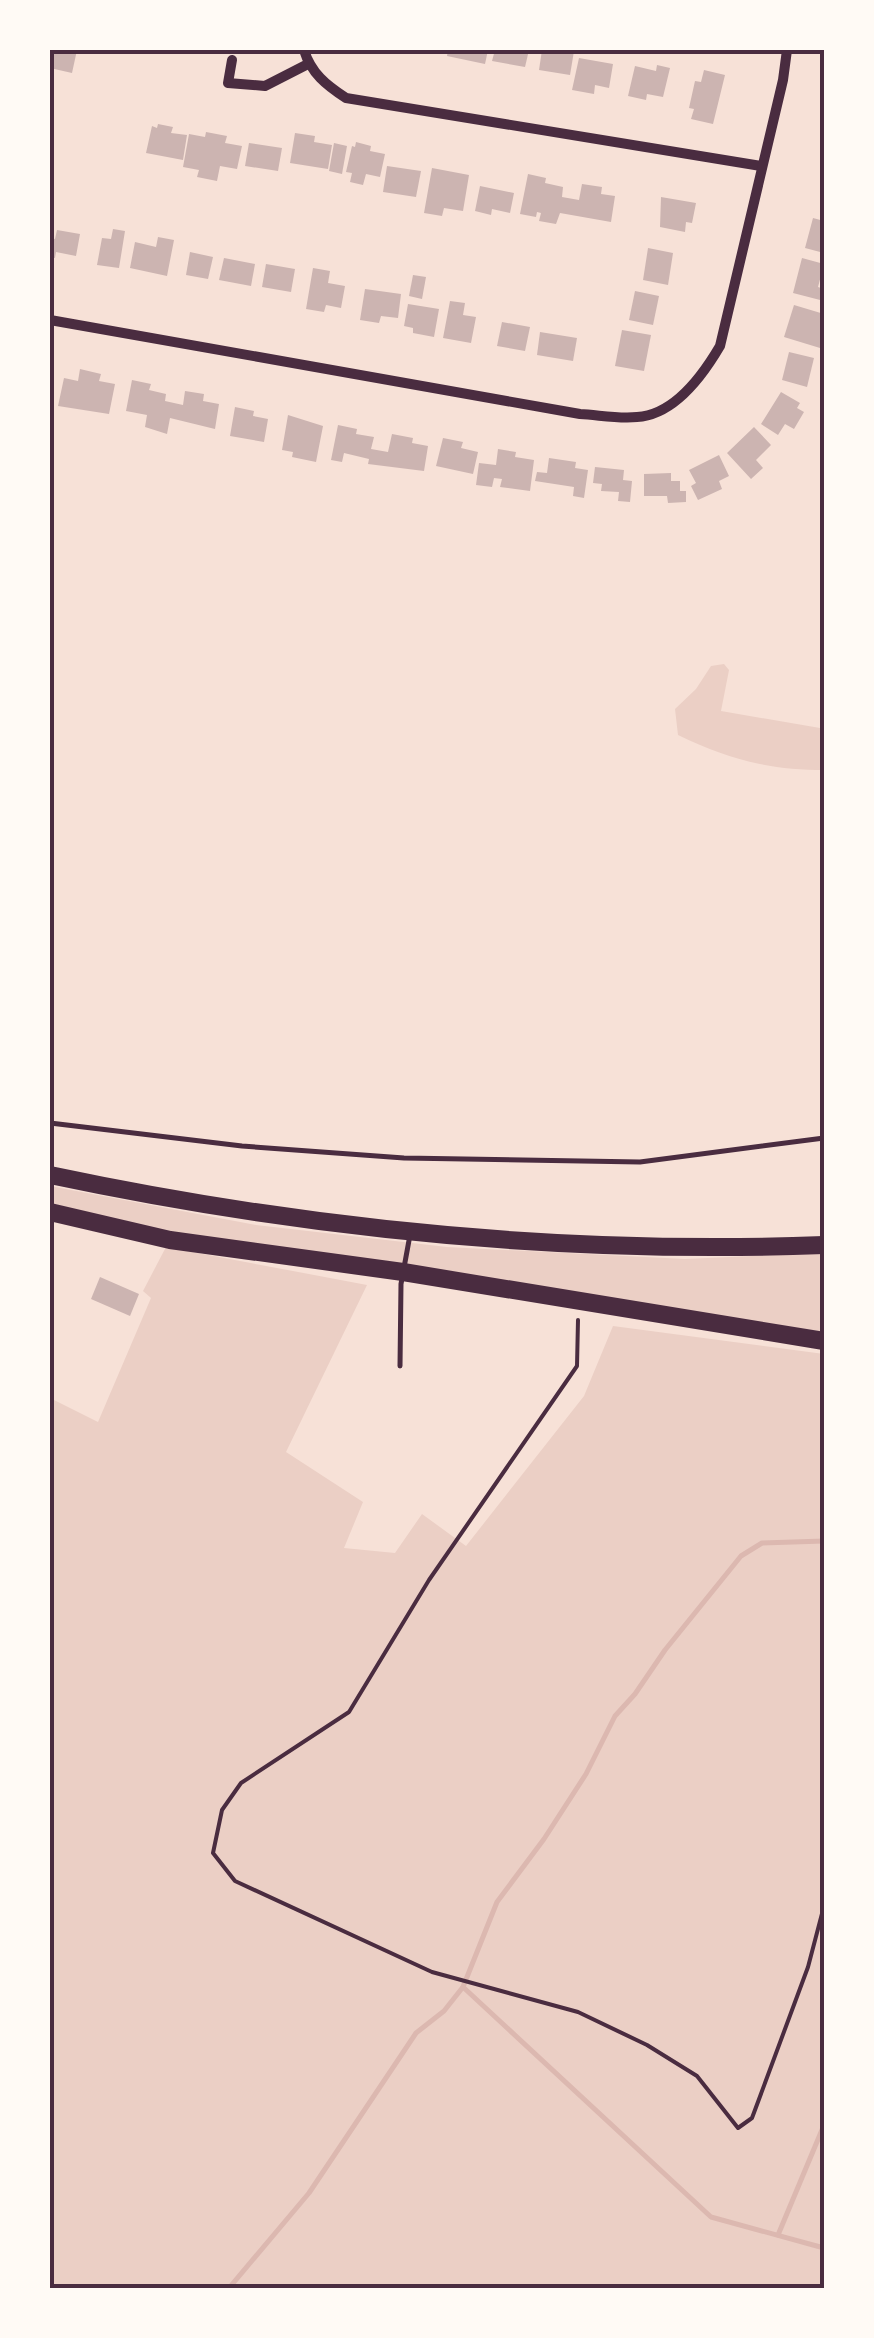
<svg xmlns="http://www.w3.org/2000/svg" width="874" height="2338" viewBox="0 0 874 2338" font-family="'Noto Sans',sans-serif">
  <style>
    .green { fill: #ebcfc5 }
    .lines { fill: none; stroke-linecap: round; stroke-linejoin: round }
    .stream { stroke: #dcb8b0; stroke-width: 5 }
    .building { fill: #ccb4b1 }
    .path { stroke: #4a2c40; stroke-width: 4 }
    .service { stroke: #4a2c40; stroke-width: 5 }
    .minor { stroke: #4a2c40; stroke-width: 10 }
    .trunk { stroke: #4a2c40; stroke-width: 18 }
    .neatline { fill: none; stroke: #4a2c40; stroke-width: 4 }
  </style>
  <rect width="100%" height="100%" fill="#f7e1d7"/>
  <g class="green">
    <path d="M724,664L729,670L721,711L820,728L824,701V770C769,770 727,759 678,735L675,709L696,689L711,666Z"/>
    <path d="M50,1186L256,1225L447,1247L685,1259L824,1253V1332L160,1230L50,1203Z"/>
    <path d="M166,1247L367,1285L286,1452L363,1502L344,1548L395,1553L422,1514L466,1546L584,1396L613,1326L824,1354V2288H50V1398L98,1422L151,1298L143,1291Z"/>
  </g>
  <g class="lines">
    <g class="stream">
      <path d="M463,1987L711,2217L824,2248"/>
      <path d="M778,2235L824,2125"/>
      <path d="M229,2288L309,2193L416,2033L444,2011L463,1987L497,1902L544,1839L586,1774L615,1716L635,1694L665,1650L741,1556L762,1543L824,1541"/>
    </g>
  </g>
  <g class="building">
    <path d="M53,50H77L72,73L50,68Z"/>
    <path d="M448,50H488L485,64L447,56Z"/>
    <path d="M495,50H529L525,67L492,61Z"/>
    <path d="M542,50L574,51L570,75L539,70Z"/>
    <path d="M579,58L613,64L609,88L595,85L594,94L572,90Z"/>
    <path d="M657,65L670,68L663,97L647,94L646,100L628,96L635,66L656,71Z"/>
    <path d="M704,70L725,75L713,124L691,119L694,109L689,108L695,81L701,82Z"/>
    <path d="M158,124L173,127L171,133L187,135L183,160L146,153L152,126L157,128Z"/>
    <path d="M206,132L227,136L225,143L242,146L237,169L220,166L217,181L197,177L199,170L183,167L189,134L205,137Z"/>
    <path d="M295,133L315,136L314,142L332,145L328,169L290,163Z"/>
    <path d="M356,142L371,146L370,151L385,154L380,177L366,174L363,185L350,182L352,173L346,172L352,146L355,147Z"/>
    <path d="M249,143L282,148L278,171L245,166Z"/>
    <path d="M334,143L347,146L342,174L329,171Z"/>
    <path d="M387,166L421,171L416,197L383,192Z"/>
    <path d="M432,168L469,175L463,211L444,208L442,216L424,213Z"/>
    <path d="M528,174L546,178L545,183L563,187L562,197L579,200L582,184L602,187L601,194L615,196L611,222L560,213L556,224L539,221L541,213L537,212L536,217L520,214Z"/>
    <path d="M480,186L514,193L510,213L492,209L491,215L475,211Z"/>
    <path d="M661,197L696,203L692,223L686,222L685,232L660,227Z"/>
    <path d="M813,218L824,221V253L805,248Z"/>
    <path d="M113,229L125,231L119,268L97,265L102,238L111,239Z"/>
    <path d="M57,230L80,234L76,256L56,252L55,258L50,257V238L55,239Z"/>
    <path d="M158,237L174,240L167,276L130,268L135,242L156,247Z"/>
    <path d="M648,248L673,253L668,285L643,280Z"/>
    <path d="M190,252L213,257L208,279L186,275Z"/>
    <path d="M224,258L255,264L251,286L219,280Z"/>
    <path d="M802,258L824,264L818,287L824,289V301L793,293Z"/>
    <path d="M266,264L295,269L291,292L262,287Z"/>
    <path d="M313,268L330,271L328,283L345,286L341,308L326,305L324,312L306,309Z"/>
    <path d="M413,275L426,277L422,299L409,296Z"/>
    <path d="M365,289L401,294L398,318L381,316L379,323L360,320Z"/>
    <path d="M635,291L659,296L653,325L629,320Z"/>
    <path d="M450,301L465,303L463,315L476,317L471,343L443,338Z"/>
    <path d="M408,304L439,309L434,337L413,333V328L404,326Z"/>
    <path d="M794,305L824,314L820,348L784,337Z"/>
    <path d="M502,322L530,327L525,351L497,346Z"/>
    <path d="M622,330L651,335L644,371L615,366Z"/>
    <path d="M540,332L577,338L573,361L537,355Z"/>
    <path d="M789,352L814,358L807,387L782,380Z"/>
    <path d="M80,369L101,374L99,381L115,384L109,414L58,406L64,378L78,381Z"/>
    <path d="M132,380L151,384L149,390L166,394L165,401L183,405L185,391L204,394L203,401L219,404L215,429L170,418L167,434L145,427L147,415L126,411Z"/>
    <path d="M781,392L800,403L797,408L804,412L794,429L785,424L778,435L761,424Z"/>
    <path d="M235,407L254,411L253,416L268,419L264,442L230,436Z"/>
    <path d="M288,415L323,426L316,462L292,457L293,452L282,450Z"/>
    <path d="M338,425L357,429L356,434L374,437L371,449L388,452L392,434L413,438L412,443L428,446L424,471L368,464L369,459L344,453L342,462L331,460Z"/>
    <path d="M754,427L771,445L756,460L763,468L751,479L727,453Z"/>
    <path d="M443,438L463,442L461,448L478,452L473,474L436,466Z"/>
    <path d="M498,449L516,452L515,457L534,460L530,491L500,487L502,479L494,478L492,487L476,485L479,463L496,465Z"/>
    <path d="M719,455L729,476L719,481L722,489L698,500L691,486L696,483L689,470Z"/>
    <path d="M549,458L576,462L575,468L588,470L584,498L573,496L574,487L535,481L537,472L547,473Z"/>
    <path d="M595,467L624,470L623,480L632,481L630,502L618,501L619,492L601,491L602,484L593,483Z"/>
    <path d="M671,473V481H680V491H686V502L668,503L667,496H644V474Z"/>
    <path d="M100,1277L139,1294L130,1316L91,1299Z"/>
  </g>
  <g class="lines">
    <path class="path" d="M578,1320L577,1366L429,1580L349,1712L241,1783L222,1810L213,1853L235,1881L432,1972L578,2012L647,2045L697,2076L738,2128L752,2118L808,1967L824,1906"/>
    <g class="service">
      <path d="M50,1123L242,1146L404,1158L640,1162L824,1138"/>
      <path d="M400,1366L401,1284L410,1235"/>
    </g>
    <g class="minor">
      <path d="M304,50C311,73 326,85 346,98L761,166"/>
      <path d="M232,60L228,83L265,86L308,64"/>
      <path d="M50,320L580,414C599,415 618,419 637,417C674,415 703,375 720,346L783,80L787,50"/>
    </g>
    <g class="trunk">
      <path d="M50,1175C305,1229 563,1255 824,1245"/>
      <path d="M50,1212L170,1240L403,1272L824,1341"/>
    </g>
  </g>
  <rect width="874" height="2338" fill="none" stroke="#fffaf5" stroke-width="105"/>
  <rect x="52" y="52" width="770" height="2234" class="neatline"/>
</svg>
